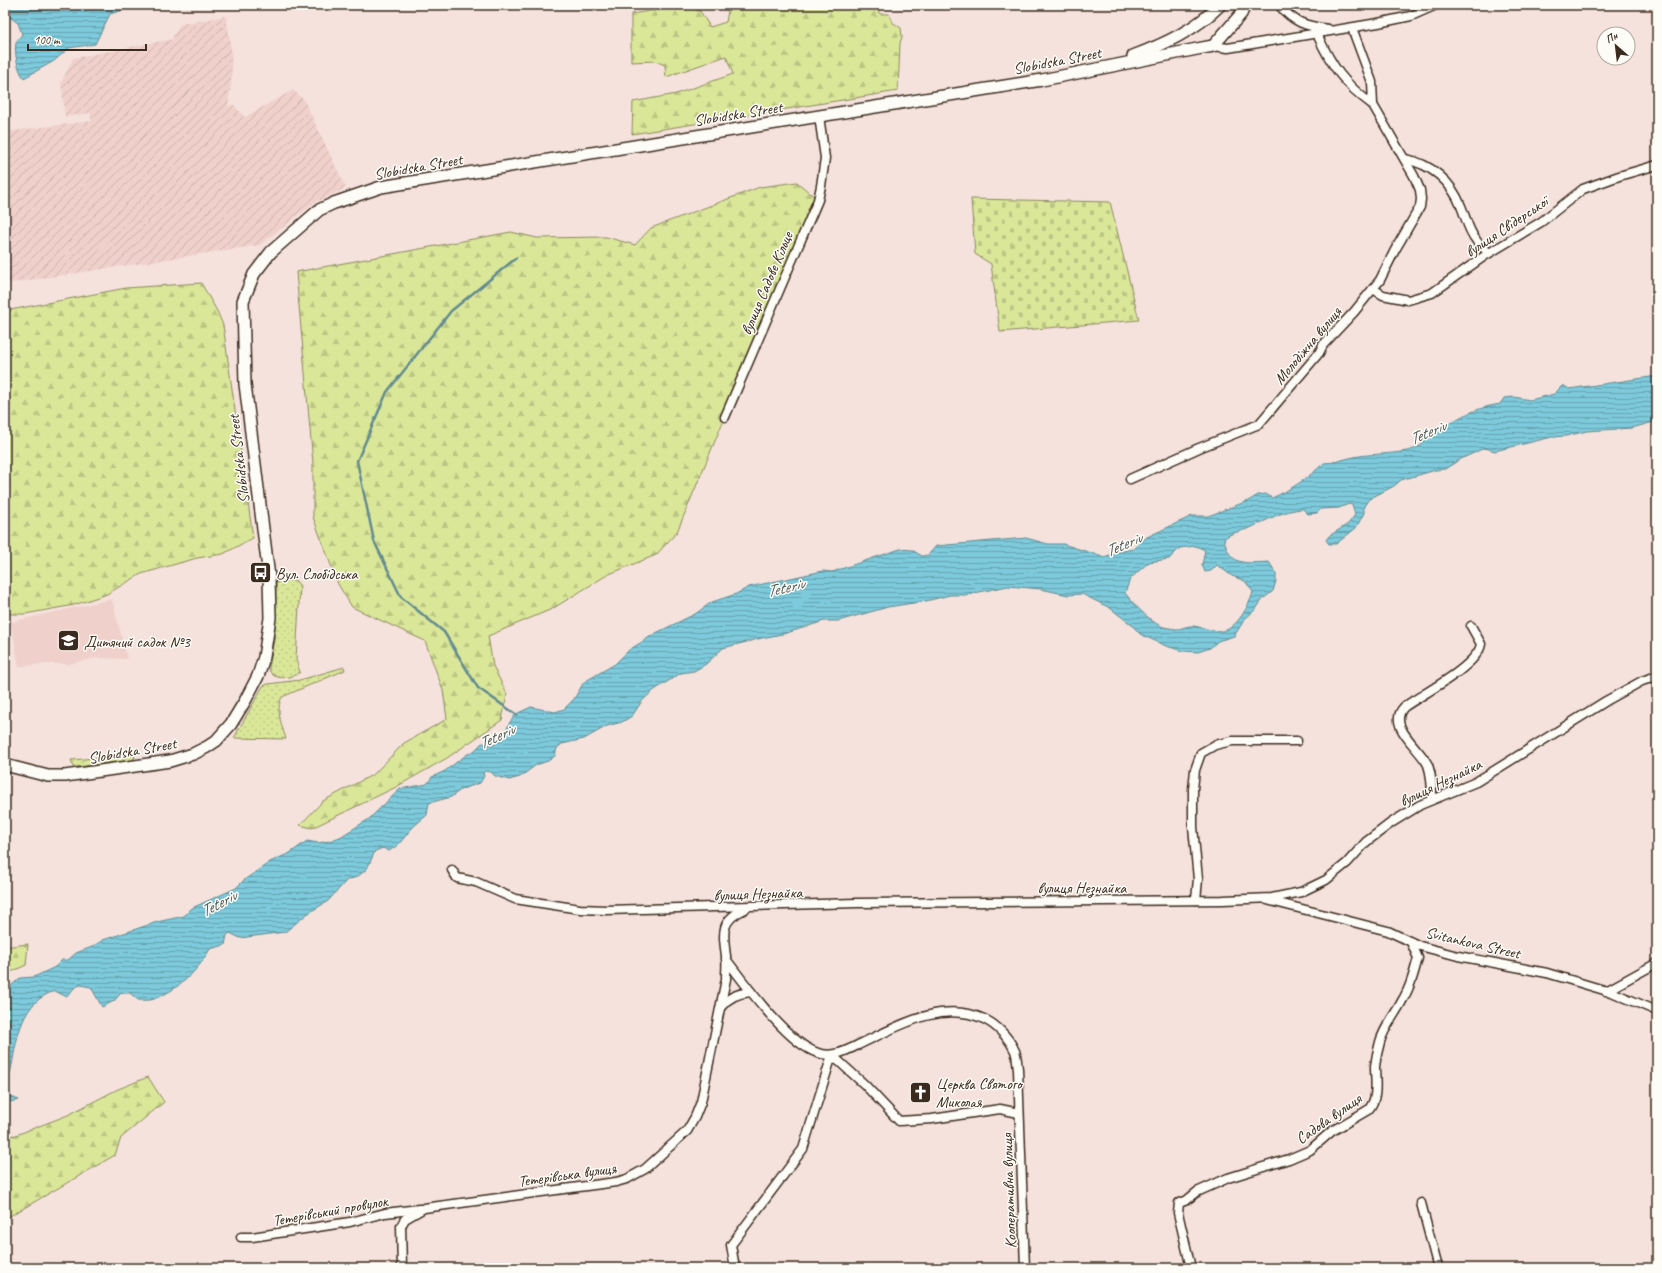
<svg xmlns="http://www.w3.org/2000/svg" width="1662" height="1273" viewBox="0 0 1662 1273" font-family="Caveat,sans-serif">
  <style>
    .built { fill: #efd0cb }
    .industrial { fill: url(#industrial-furrows) }
    .grass { fill: url(#grass-dots); stroke: #8a885c }
    .forest { fill: url(#forest-firs); stroke: #8a885c }
    .cemetery { fill: url(#cemetery-stones); stroke: #8a885c }
    .water { fill: url(#water-rules); stroke: #628a8f; fill-rule: evenodd }
    .lines { fill: none; stroke-linecap: round; stroke-linejoin: round }
    .stream { stroke: #628a8f; stroke-width: 2.5 }
    .street-casing { stroke: #3b2a1e; stroke-width: 11 }
    .secondary-casing { stroke: #3b2a1e; stroke-width: 14 }
    .street { stroke: #fdfcf7; stroke-width: 8 }
    .secondary { stroke: #fdfcf7; stroke-width: 11 }
    .labels { text-anchor: middle; stroke-width: 3; stroke-linejoin: round; paint-order: stroke }
    .street-label { font-size: 16px; fill: #3b2a1e; stroke: #fdfcf7 }
    .poi-label { font-size: 16px; fill: #3b2a1e; stroke: #fdfcf7; text-anchor: start }
    .water-label { font-size: 17px; font-style: italic; fill: #4e5a57; stroke: #fdfcf7 }
  </style>
  <defs>
    <pattern id="industrial-furrows" width="10" height="10" patternUnits="userSpaceOnUse"><rect width="10" height="10" fill="#efd0cb"/><path d="M-1 1l2-2M0 10L10 0M9 11l2-2" fill="none" stroke="#ceb3ae"/></pattern>
    <pattern id="grass-dots" width="8" height="8" patternUnits="userSpaceOnUse"><rect width="8" height="8" fill="#dae799"/><path d="M2 2h.1M6 6h.1" fill="none" stroke="#bcc683" stroke-width="1.8" stroke-linecap="round"/></pattern>
    <pattern id="forest-firs" width="22" height="20" patternUnits="userSpaceOnUse"><rect width="22" height="20" fill="#dae799"/><path d="M5 1l3.5 6h-7zM16 11l3.5 6h-7z" fill="#bcc683"/></pattern>
    <pattern id="cemetery-stones" width="16" height="16" patternUnits="userSpaceOnUse"><rect width="16" height="16" fill="#dae799"/><path d="M2 7V4a2 2 0 0 1 4 0v3zM10 15v-3a2 2 0 0 1 4 0v3z" fill="#bcc683"/></pattern>
    <pattern id="water-rules" width="6" height="5" patternUnits="userSpaceOnUse"><rect width="6" height="5" fill="#7ccadb"/><path d="M0 2.5h6" fill="none" stroke="#67a4b1"/></pattern>
  </defs>
  <rect width="100%" height="100%" fill="#f5e2dd"/>
  <filter id="ink" filterUnits="userSpaceOnUse"><feTurbulence type="fractalNoise" baseFrequency=".025" numOctaves="2"/><feDisplacementMap in="SourceGraphic" scale="8" xChannelSelector="R" yChannelSelector="G"/><feConvolveMatrix kernelMatrix="1 2 1 2 8 2 1 2 1" color-interpolation-filters="sRGB"/></filter>
  <g filter="url(#ink)">
    <path class="built" d="M112,599L127,658L126,659L97,658L69,664H43L19,667L11,622Z"/>
    <path class="industrial" d="M226,16L231,48L232,76L228,107L233,104L245,117L293,90L304,100L346,188L314,203L260,245L5,284V132L92,121L90,113L65,117L61,83L73,58L173,39V36L181,24Z"/>
    <g class="grass">
      <path d="M281,580L296,581L300,586L296,660L300,672C292,679 272,681 269,669L275,634L276,583Z"/>
      <path d="M344,667L345,670L282,697C275,710 282,726 286,739L234,738L263,686L268,684L300,680Z"/>
      <path d="M134,755L135,758L132,760L77,767H74L71,760Z"/>
    </g>
    <g class="forest">
      <path d="M729,5H874L880,14H889L892,22L901,28L902,37L900,43L898,91L632,134L633,102L676,94L733,74L726,56L666,77L665,65L655,61L631,62V14L682,6L700,11L710,27L726,22Z"/>
      <path d="M797,182L818,200L725,417L677,532L656,555L607,575L552,609L488,636L493,666L507,694L502,720L447,758L396,787L312,828L300,825L323,801L374,774L404,743L447,719L443,690L425,641L352,607L338,584L313,517V463L296,272L511,232L537,238L606,237L635,245L651,228L760,187Z"/>
      <path d="M201,283L217,311L223,325L253,538L223,554L197,558L141,574L107,594L74,605L25,614H5V311L126,288Z"/>
      <path d="M28,944L26,965L5,975V947Z"/>
      <path d="M148,1077L164,1102L121,1138L115,1155L5,1219V1136L16,1135L68,1115L116,1090Z"/>
    </g>
    <path class="cemetery" d="M971,199L1110,202L1139,320L1000,332L991,264L975,254Z"/>
    <g class="water">
      <path d="M5,5H140L110,14L95,44L69,48L54,61L24,78C18,71 14,53 16,43C17,40 20,37 22,34L18,23L5,14Z"/>
      <path d="M1657,376V421L1632,428L1587,431L1566,436L1552,437L1495,451L1485,448L1480,450L1459,460L1445,469L1436,470L1401,480L1394,486L1369,499L1364,506V513L1356,528L1336,544H1329L1326,540L1329,536L1348,524L1355,515L1352,505L1349,504L1339,508L1321,509L1317,513L1308,514L1303,509C1283,510 1268,520 1250,528C1240,532 1231,532 1224,539C1230,567 1245,563 1269,562L1276,573V581L1273,591L1263,599L1256,609L1245,619L1234,636L1218,641L1210,648L1198,652L1183,651L1166,646L1140,634L1132,625L1110,608L1082,594L1068,595L1041,589L1008,586L965,595H950L926,601L888,607L838,621H824L787,633L762,638L723,648L706,664L694,671L681,673L653,691L642,701L632,716L622,722L607,726L584,739L562,744L557,748L555,756L548,761L536,765L520,777L509,780L495,776L491,772L485,771L483,773L484,776L480,783L462,789L451,797L429,803L427,815L413,827L398,845L389,851L383,848L375,851L367,869L357,877L347,880L328,901L307,914L285,932L240,938L230,933L227,935L225,945L210,949C198,971 178,990 154,999C150,1001 143,1000 138,1000L130,993H121L114,1001L102,1007L91,987L80,985L74,988L67,997L55,991C22,1001 17,1037 12,1065C10,1074 8,1082 6,1090L8,1096L19,1100L5,1103V991L20,978L34,977L55,967L62,960H68L76,953L92,947L103,940L157,922L184,916L192,908L236,888L244,880L270,862L290,853L307,841L318,843L329,841L340,837L369,819L400,789L427,784L432,777L445,771L466,755L474,751L482,743L494,745L502,738L510,722L516,714L531,707L555,712L564,709L574,699L584,682L615,664L629,650L656,633L695,614L712,602L736,594L749,587L823,571L832,572L900,549L912,550L922,556L928,555L936,546L1026,538L1048,544H1063L1104,557L1118,552L1133,549L1147,537L1192,516H1208L1248,501L1258,495L1266,494L1272,498C1292,489 1308,478 1324,463C1335,463 1343,459 1354,457C1371,453 1407,455 1420,446C1423,444 1425,440 1429,437C1451,421 1473,408 1500,404L1504,398L1514,397L1530,400L1554,394L1563,385L1569,389ZM1196,546L1205,550L1202,565L1205,572L1211,571L1217,565L1232,576L1245,581L1253,592C1250,604 1236,630 1222,631C1212,631 1204,628 1194,626C1188,625 1182,629 1176,629C1172,628 1165,628 1161,626C1149,621 1133,603 1125,593L1130,579L1149,562L1169,559L1180,548Z"/>
    </g>
    <g class="lines">
      <path class="stream" d="M516,258L451,311L387,392L357,461L374,541L401,597L444,632L478,688L517,715"/>
      <defs>
        <g id="street">
          <path d="M1279,5C1294,23 1306,26 1328,29"/>
          <path d="M1317,34C1332,67 1344,84 1373,105L1372,82L1352,28"/>
          <path d="M1213,46L1228,48L1378,23L1411,16L1436,5"/>
          <path d="M1405,159C1431,164 1451,181 1461,206C1466,218 1468,230 1476,240C1479,245 1485,249 1489,253"/>
          <path d="M1373,289L1383,295L1408,300L1432,293L1486,255L1541,222L1583,189L1619,176L1657,165"/>
          <path d="M725,417L818,200L821,186L825,158L819,116"/>
          <path d="M1130,479L1199,448L1259,424L1319,353L1323,345L1354,312L1380,280L1395,250L1420,207L1421,199L1420,190L1414,176L1373,105"/>
          <path d="M1432,799C1432,787 1432,776 1428,765C1420,748 1386,726 1404,707C1422,694 1478,666 1481,644L1471,626"/>
          <path d="M452,870L457,878L476,882L515,899L580,909L606,910L857,903L1223,900L1272,898L1301,892L1326,880L1347,863L1366,842L1391,823L1420,805L1476,782L1606,701L1642,681L1657,676"/>
          <path d="M1196,900L1198,879L1193,827V789L1195,770L1201,753L1215,745L1232,741H1297"/>
          <path d="M1267,900L1388,931L1420,946L1458,956L1547,973L1614,993L1657,1011"/>
          <path d="M726,959C745,984 788,1044 818,1053C832,1058 846,1051 858,1045C897,1027 941,999 984,1019C997,1025 1009,1038 1015,1051C1017,1056 1017,1063 1018,1069L1025,1268"/>
          <path d="M1606,991L1657,963"/>
          <path d="M721,1007C728,997 739,993 751,992"/>
          <path d="M1421,1203L1438,1268"/>
          <path d="M241,1237H252L350,1222L385,1213L419,1209"/>
          <path d="M402,1268L401,1226L405,1219L424,1208L616,1182L627,1179L645,1169L687,1131L695,1117L701,1102L726,979C726,971 727,964 726,956C723,933 720,920 745,909"/>
          <path d="M735,1268L731,1245L803,1149L832,1055L865,1085L899,1121L932,1119L1000,1109L1019,1113"/>
          <path d="M1191,1268L1178,1213L1179,1203L1187,1200L1197,1192L1228,1178L1289,1159L1310,1150L1332,1131L1368,1110C1379,1098 1375,1082 1375,1066C1376,1058 1378,1049 1380,1042C1384,1027 1395,1015 1402,1001C1410,988 1414,973 1418,958L1411,942"/>
        </g>
        <g id="secondary">
          <path d="M1133,56C1165,44 1195,30 1220,5"/>
          <path d="M5,765L48,776H65L170,761L193,754L207,747L216,741L231,724L245,701L258,676L264,657L270,618L269,577L245,384L243,301L254,274L271,252L319,210L334,203L381,187L1042,80L1197,49L1213,46L1241,14L1245,5"/>
        </g>
      </defs>
      <use href="#street" class="street-casing"/>
      <use href="#secondary" class="secondary-casing"/>
      <use href="#street" class="street"/>
      <use href="#secondary" class="secondary"/>
    </g>
  </g>
  <defs>
    <symbol id="bus-square" viewBox="-11 -11 22 22"><rect x="-9" y="-9" width="18" height="18" rx="4" fill="#3b2a1e" stroke="#fdfcf7"/><path d="M-5-6H5V4H4V6H2V4H-2V6H-4V4H-5ZM-3.5-4V0h7V-4ZM-3.5 1.2v1.5H-2V1.2ZM2 1.2v1.5H3.5V1.2Z" fill="#fff"/></symbol>
    <symbol id="school-square" viewBox="-11 -11 22 22"><rect x="-9" y="-9" width="18" height="18" rx="4" fill="#3b2a1e" stroke="#fdfcf7"/><path d="M0-5L7-2L0 1L-7-2ZM-4 1L0 2.5L4 1V4Q0 6-4 4Z" fill="#fff"/></symbol>
    <symbol id="church-square" viewBox="-11 -11 22 22"><rect x="-9" y="-9" width="18" height="18" rx="4" fill="#3b2a1e" stroke="#fdfcf7"/><path d="M-1.2-6h2.4v3.5h3.3v2.4h-3.3V6h-2.4V-.1h-3.3v-2.4h3.3Z" fill="#fff"/></symbol>
  </defs>
  <g fill-rule="evenodd">
    <use href="#bus-square" x="248" y="560" width="25" height="25"/>
    <use href="#school-square" x="56" y="628" width="25" height="25"/>
    <use href="#church-square" x="908" y="1080" width="25" height="25"/>
  </g>
  <g class="labels">
    <g class="street-label">
      <text transform="translate(1057 60) rotate(-11)" y="6">Slobidska Street</text>
      <text transform="translate(738 113) rotate(-9)" y="6">Slobidska Street</text>
      <text transform="translate(418 166) rotate(-10)" y="6">Slobidska Street</text>
      <text transform="translate(1506 226) rotate(-34)" y="6">вулиця Свідерської</text>
      <text transform="translate(766 283) rotate(-67)" y="6">вулиця Садове Кільце</text>
      <text transform="translate(1307 345) rotate(-50)" y="6">Молодіжна вулиця</text>
      <text transform="translate(238 459) rotate(-97)" y="6">Slobidska Street</text>
      <text transform="translate(132 750) rotate(-10)" y="6">Slobidska Street</text>
      <text transform="translate(1440 782) rotate(-26)" y="6">вулиця Незнайка</text>
      <text x="1082" y="893">вулиця Незнайка</text>
      <text transform="translate(758 893) rotate(-2)" y="6">вулиця Незнайка</text>
      <text transform="translate(1473 942) rotate(13)" y="6">Svitankova Street</text>
      <text transform="translate(1328 1118) rotate(-35)" y="6">Садова вулиця</text>
      <text transform="translate(567 1174) rotate(-8)" y="6">Тетерівська вулиця</text>
      <text transform="translate(1008 1191) rotate(-92)" y="6">Кооперативна вулиця</text>
      <text transform="translate(330 1210) rotate(-10)" y="6">Тетерівський провулок</text>
    </g>
    <g class="poi-label">
      <text x="276" y="579">Вул. Слобідська</text>
      <text x="84" y="647">Дитячий садок №3</text>
      <text x="936" y="1089">Церква Святого<tspan x="936" dy="18">Миколая</tspan></text>
    </g>
    <g class="water-label">
      <text transform="translate(1427 432) rotate(-23)" y="6">Teteriv</text>
      <text transform="translate(1123 544) rotate(-23)" y="6">Teteriv</text>
      <text transform="translate(785 587) rotate(-13)" y="6">Teteriv</text>
      <text transform="translate(496 736) rotate(-25)" y="6">Teteriv</text>
      <text transform="translate(218 903) rotate(-28)" y="6">Teteriv</text>
    </g>
  </g>
  <rect width="1662" height="1273" fill="none" stroke="#fdfcf7" stroke-width="20"/>
  <rect x="10" y="10" width="1642" height="1253" fill="none" stroke="#3b2a1e" stroke-width="1.5" filter="url(#ink)"/>
  <g transform="translate(1616 46) rotate(332)"><circle r="19" fill="#fdfcf7" stroke="#afa8a0"/>
  <path d="M0-3L7 15L0 10L-7 15Z" fill="#3b2a1e"/>
  <text y="-6" font-size="11" font-weight="bold" text-anchor="middle" fill="#3b2a1e">Пн</text>
  </g>
  <path d="M28 44v6h118v-6" fill="none" stroke="#3b2a1e" stroke-width="2"/>
  <text x="34" y="44" font-size="12" fill="#3b2a1e" stroke="#fdfcf7" stroke-width="3" paint-order="stroke">100 m</text>
</svg>
